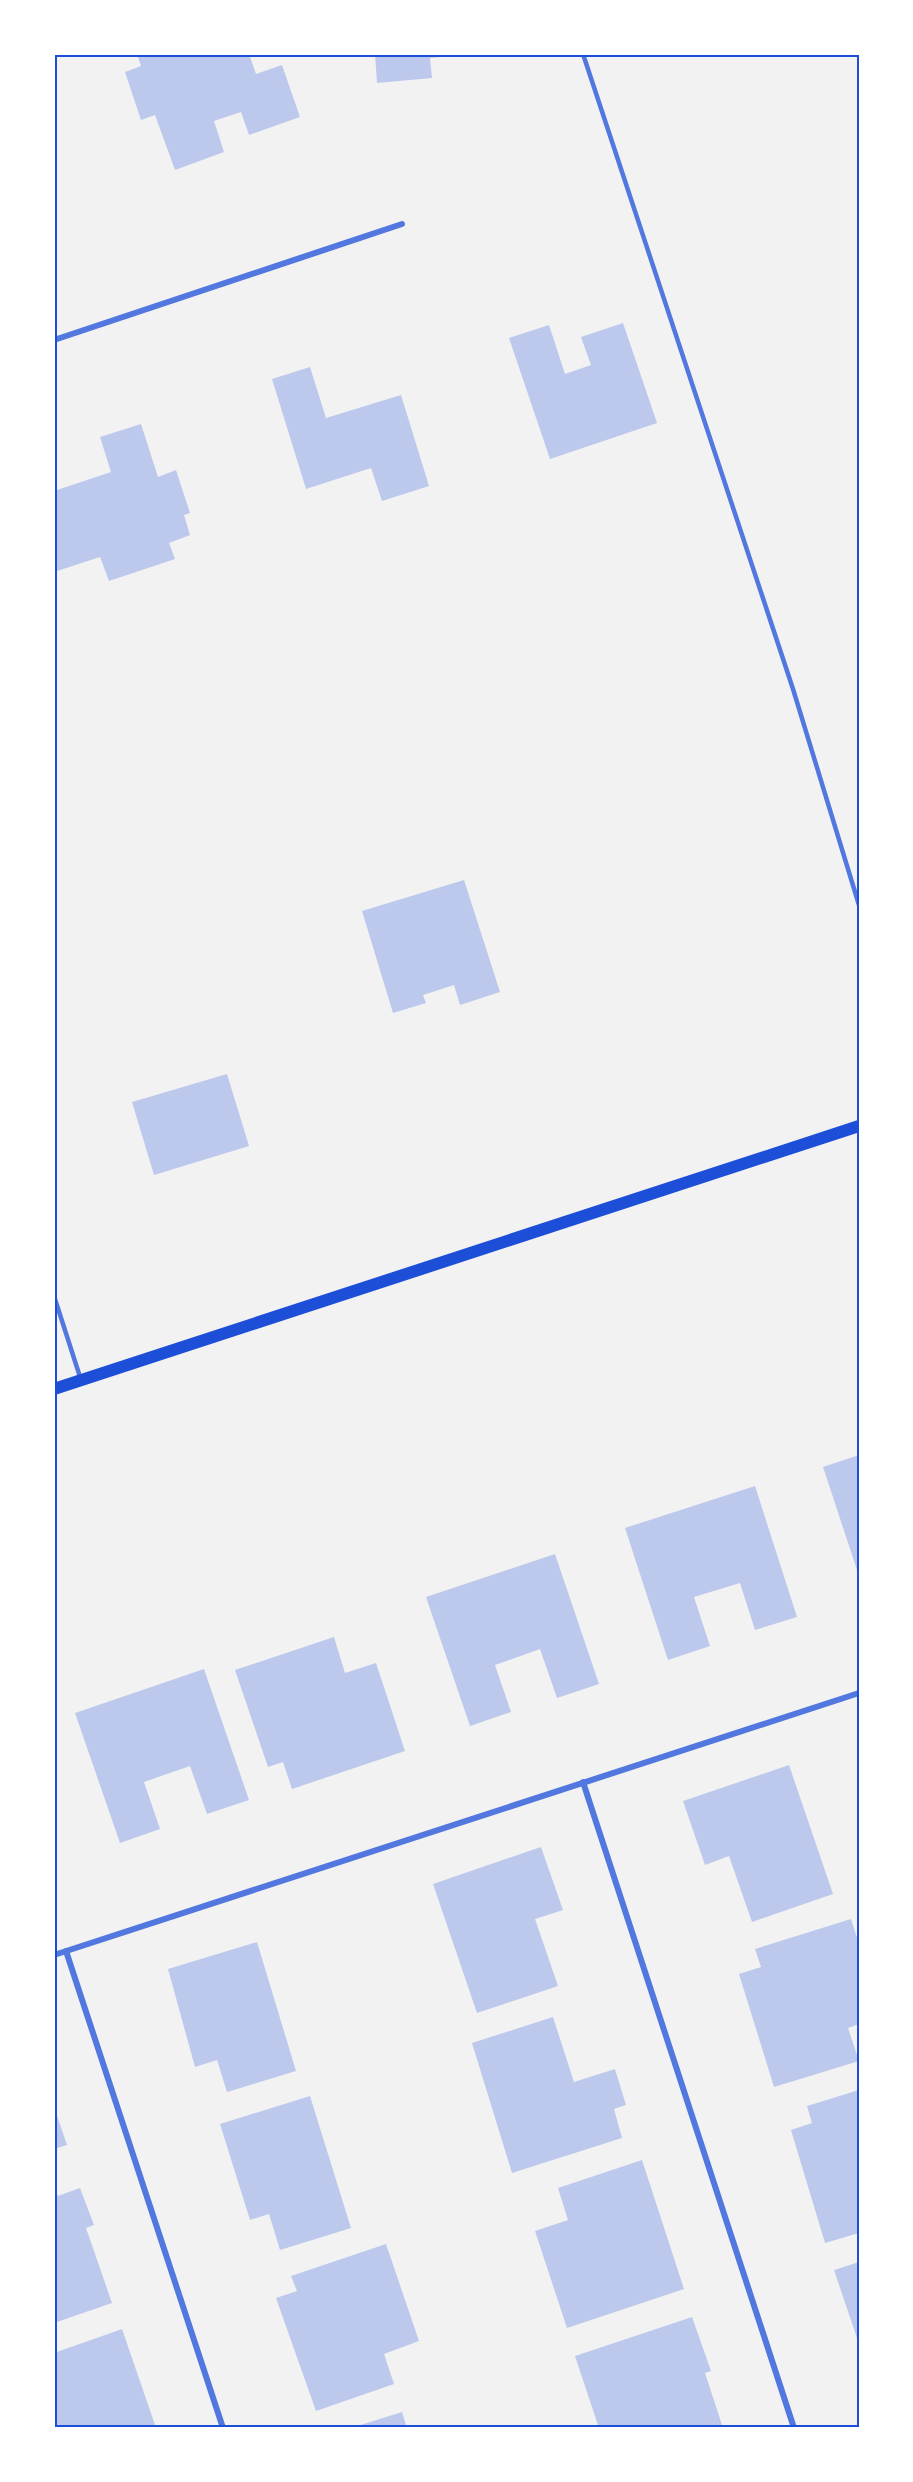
<svg xmlns="http://www.w3.org/2000/svg" width="913" height="2482" viewBox="0 0 913 2482" font-family="'DM Sans',sans-serif">
  <style>
    .building { fill: #bdc9ec }
    .lines { fill: none; stroke-linecap: round; stroke-linejoin: round }
    .service { stroke: #5277de; stroke-width: 4.5 }
    .minor { stroke: #5277de; stroke-width: 6 }
    .secondary { stroke: #1d4ed8; stroke-width: 12 }
    .neatline { fill: none; stroke: #1d4ed8; stroke-width: 2 }
  </style>
  <rect width="100%" height="100%" fill="#f2f2f2"/>
  <g class="building">
    <path d="M137,54H249L256,74L282,65L300,117L249,135L241,112L214,121L224,152L175,170L155,115L141,120L125,72L141,66Z"/>
    <path d="M375,54H452V56L430,58L432,78L377,83Z"/>
    <path d="M623,323L657,423L550,459L509,338L549,325L565,374L591,365L581,337Z"/>
    <path d="M310,367L326,418L401,395L429,486L382,501L371,468L306,489L272,379Z"/>
    <path d="M141,424L158,477L176,470L190,513L184,515L190,535L169,543L175,559L109,581L100,557L54,572V491L111,472L100,437Z"/>
    <path d="M464,880L500,992L460,1005L454,985L423,995L426,1003L393,1013L362,911Z"/>
    <path d="M227,1074L249,1146L154,1175L132,1102Z"/>
    <path d="M859,1455V1576L823,1467Z"/>
    <path d="M755,1486L797,1617L755,1630L740,1583L694,1597L710,1646L668,1660L625,1528Z"/>
    <path d="M555,1554L599,1684L557,1698L540,1649L495,1665L511,1712L470,1726L426,1597Z"/>
    <path d="M334,1637L345,1673L376,1663L405,1751L292,1789L283,1762L268,1767L235,1670Z"/>
    <path d="M204,1669L249,1800L207,1814L190,1766L144,1782L160,1829L120,1843L75,1713Z"/>
    <path d="M789,1765L833,1894L752,1922L729,1856L705,1865L683,1801Z"/>
    <path d="M541,1847L563,1910L535,1919L558,1986L477,2013L433,1884Z"/>
    <path d="M851,1919L859,1944V2024L848,2028L859,2061L774,2087L739,1974L761,1967L755,1949Z"/>
    <path d="M257,1942L296,2071L227,2092L217,2060L195,2067L168,1969Z"/>
    <path d="M553,2017L574,2082L615,2069L626,2105L614,2109L622,2138L512,2173L472,2043Z"/>
    <path d="M859,2090V2233L825,2243L791,2130L812,2123L807,2106Z"/>
    <path d="M310,2096L351,2228L280,2250L269,2214L250,2220L220,2124Z"/>
    <path d="M54,2107L67,2145L54,2149Z"/>
    <path d="M642,2160L684,2289L567,2328L535,2231L568,2220L558,2188Z"/>
    <path d="M54,2186L58,2196L80,2188L94,2225L86,2228L112,2303L54,2323Z"/>
    <path d="M386,2244L419,2341L384,2354L394,2384L316,2411L276,2298L297,2291L291,2276Z"/>
    <path d="M859,2262V2344L834,2270Z"/>
    <path d="M692,2317L711,2371L705,2373L723,2428H599L575,2356Z"/>
    <path d="M122,2329L155,2425L148,2428H57L54,2421V2353Z"/>
    <path d="M402,2412L407,2428H354V2427Z"/>
  </g>
  <g class="lines">
    <g class="service">
      <path d="M583,54L793,689L859,905"/>
      <path d="M54,1296L81,1380"/>
    </g>
    <g class="minor">
      <path d="M54,340L402,224"/>
      <path d="M583,1782L794,2428"/>
      <path d="M66,1951L223,2428"/>
      <path d="M54,1955L859,1693"/>
    </g>
    <path class="secondary" d="M54,1389L859,1126"/>
  </g>
  <rect width="913" height="2482" fill="none" stroke="#ffffff" stroke-width="111"/>
  <rect x="56" y="56" width="802" height="2370" class="neatline"/>
</svg>
